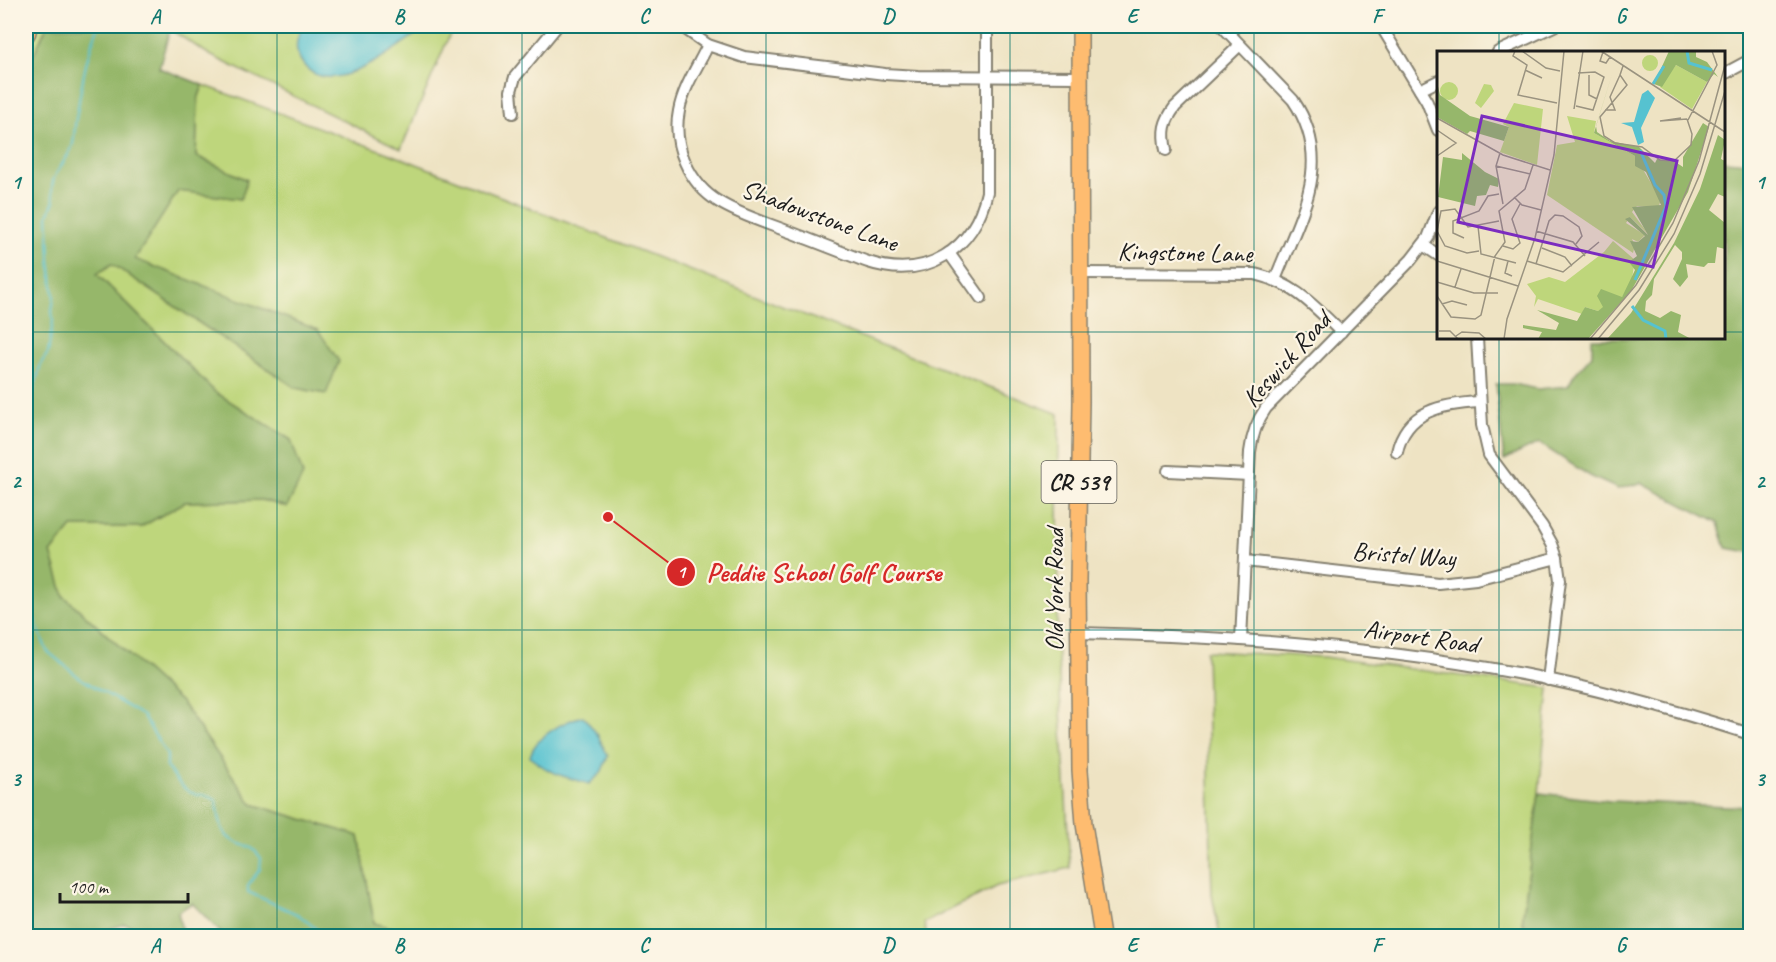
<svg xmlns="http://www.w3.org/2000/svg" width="1776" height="962" viewBox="0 0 1776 962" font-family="Caveat,sans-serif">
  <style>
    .green { fill: #bed67b; stroke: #6d794c; stroke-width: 1.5 }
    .forest { fill: #96b76b; stroke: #596a44; stroke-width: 1.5 }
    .water { fill: #56c2d0; stroke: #396f76; stroke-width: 1.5 }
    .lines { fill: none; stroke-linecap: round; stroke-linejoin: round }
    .stream { stroke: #56c2d0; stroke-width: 2 }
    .minor-casing { stroke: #858070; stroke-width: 14 }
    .primary-casing { stroke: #858070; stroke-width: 18 }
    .motorway-casing { stroke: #858070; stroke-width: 21 }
    .minor { stroke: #fff; stroke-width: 10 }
    .primary { stroke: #febc70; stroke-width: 15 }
    .motorway { stroke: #febc70; stroke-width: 18 }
    .grid { fill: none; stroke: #0f766e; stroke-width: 1.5; stroke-opacity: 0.55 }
    .labels { text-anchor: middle; stroke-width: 4.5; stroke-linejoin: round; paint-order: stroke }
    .shield { fill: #fcf5e5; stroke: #5f5d58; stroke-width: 1.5 }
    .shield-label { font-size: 24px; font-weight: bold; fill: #1c1c1c }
    .street-label { font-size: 26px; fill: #1c1c1c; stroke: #fcf5e5 }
    .inset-river { fill: none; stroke: #56c2d0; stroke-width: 3 }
    .inset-road { fill: none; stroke: #9a9380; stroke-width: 1.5 }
    .view { fill: #7b2cbf; fill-opacity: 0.15; stroke: #7b2cbf; stroke-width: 3 }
    .inset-edge { fill: none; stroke: #1c1c1c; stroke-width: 3 }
    .leader { fill: none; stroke: #d62828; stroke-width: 2 }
    .callout-dot { fill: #d62828; stroke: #fcf5e5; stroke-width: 2 }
    .mark-label { font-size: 18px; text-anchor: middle; font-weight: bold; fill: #fff }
    .callout-label { font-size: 27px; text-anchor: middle; font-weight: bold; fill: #d62828; stroke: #fcf5e5; stroke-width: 4.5; stroke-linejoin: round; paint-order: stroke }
    .neatline { fill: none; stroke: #0f766e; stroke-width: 2 }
    .grid-label { font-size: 20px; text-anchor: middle; font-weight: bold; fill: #0f766e }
  </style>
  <rect width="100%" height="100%" fill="#fcf5e5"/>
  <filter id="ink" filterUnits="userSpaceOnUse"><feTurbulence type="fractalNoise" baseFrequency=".0167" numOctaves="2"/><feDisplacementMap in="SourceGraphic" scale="12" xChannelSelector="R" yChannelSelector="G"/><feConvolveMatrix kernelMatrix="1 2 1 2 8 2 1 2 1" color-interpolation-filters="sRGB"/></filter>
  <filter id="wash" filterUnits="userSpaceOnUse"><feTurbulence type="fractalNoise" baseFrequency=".008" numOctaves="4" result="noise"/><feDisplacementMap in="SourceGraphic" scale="24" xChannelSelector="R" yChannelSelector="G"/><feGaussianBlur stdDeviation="1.35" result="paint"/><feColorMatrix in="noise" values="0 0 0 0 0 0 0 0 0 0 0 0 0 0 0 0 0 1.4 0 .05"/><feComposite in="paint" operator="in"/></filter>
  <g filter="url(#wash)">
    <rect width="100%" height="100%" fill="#eee3c3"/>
    <g class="green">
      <path d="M26,26H47L26,70Z"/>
      <path d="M171,26H458L450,34L401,149L210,55L171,30Z"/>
      <path d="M203,85L404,159L1059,414L1057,641L1070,868L997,886L924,923L927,936H420L374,923L359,836L252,804L182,703L64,596L51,553L72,527H141L185,502L262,500L287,507L291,440L215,392L97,274L112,264L296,388L326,394L318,330L134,259L178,191L241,199L247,180L196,156L198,99Z"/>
      <path d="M1206,651L1324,657L1549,688L1539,793L1522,923L1565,936H1220L1212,895Z"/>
    </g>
    <g class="forest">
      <path d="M47,26H171L159,68L203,85L198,99L196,156L247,180L241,199L178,191L135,259L318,330L339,361L326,394L296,388L112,264L97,274L215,392L291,440L303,475L287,507L262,500L185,502L141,527H72L51,553L64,596L182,703L252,804L359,836L374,923L420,936H224L192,903L178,912L183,936H174L124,924L88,936H26V71Z"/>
      <path d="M1724,161L1750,163V552L1726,548L1718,523L1641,483L1618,489L1590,476L1539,443L1504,460L1496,384H1513L1538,389L1568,386L1574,375L1592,355V338H1724Z"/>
      <path d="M1539,793L1610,801L1750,807V936H1565L1522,924Z"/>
    </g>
    <g class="water">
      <path d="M302,26H427C400,45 332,103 303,64C293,50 296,40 302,26Z"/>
      <path d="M583,716L597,734L608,756L601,773L589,784C562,775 554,777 530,757C534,737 564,721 583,716Z"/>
    </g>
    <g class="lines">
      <g class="stream">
        <path d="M26,418L41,363L48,353L53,320L52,311L54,296L50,259L48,215L54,201C46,177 63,168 72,147C75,139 74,128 76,119C81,89 86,53 99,26"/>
        <path d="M26,579L34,618L47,651L80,678L143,716L167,755V768C173,775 180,786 188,791C197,797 207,793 216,800C219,813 219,833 232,840C247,849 248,841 261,858L260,869L248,885V892L299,915L325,936"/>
      </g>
    </g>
  </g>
  <g filter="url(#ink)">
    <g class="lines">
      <defs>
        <g id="minor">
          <path d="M681,26L708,45L744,57L885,74L918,76L1080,77"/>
          <path d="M1222,26L1293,100C1336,163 1299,217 1275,280"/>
          <path d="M1381,26L1427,102L1438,130"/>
          <path d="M708,45C698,66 683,88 679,111C672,145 689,184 719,202C740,215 764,222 787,231C814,241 841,252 868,262C926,281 974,250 987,192V26"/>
          <path d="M1498,52L1554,26"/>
          <path d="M1724,74L1750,60"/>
          <path d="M1420,90L1438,81"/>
          <path d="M513,113L511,91L515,77L557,26"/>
          <path d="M1166,150C1162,131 1164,122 1175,107L1240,45"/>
          <path d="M1423,245L1438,255"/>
          <path d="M949,253L981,298"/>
          <path d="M1081,273L1255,274C1294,283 1313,305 1341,332"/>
          <path d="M1477,338L1482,425L1489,455L1542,526L1552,544L1557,558L1560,580L1548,680"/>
          <path d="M1397,452C1406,410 1443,404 1480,402"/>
          <path d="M1168,471L1249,475"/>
          <path d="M1245,561L1438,583L1476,579L1557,558"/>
          <path d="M1078,633C1225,636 1372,646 1517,673C1596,688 1674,710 1750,734"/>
          <path d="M1241,640L1250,452C1252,435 1256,422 1266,408L1411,260L1428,238L1438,212"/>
        </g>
        <path id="primary" d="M1080,26L1081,402L1078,581L1080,770L1084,824L1102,936"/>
        <path id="motorway" d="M26,33L28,26"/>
      </defs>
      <use href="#minor" class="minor-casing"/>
      <use href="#primary" class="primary-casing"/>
      <use href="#motorway" class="motorway-casing"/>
      <use href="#minor" class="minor"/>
      <use href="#primary" class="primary"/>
      <use href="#motorway" class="motorway"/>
    </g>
  </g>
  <path class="grid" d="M277,26V936M522,26V936M766,26V936M1010,26V936M1254,26V936M1499,26V52M26,332H1438M1724,332H1750M1499,338V936M26,630H1750"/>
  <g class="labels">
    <rect class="shield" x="1041.5" y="461" width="75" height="42" rx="4.5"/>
    <g class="shield-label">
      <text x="1079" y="490">CR 539</text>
    </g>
    <g class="street-label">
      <text transform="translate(820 215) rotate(20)" y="9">Shadowstone Lane</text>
      <text transform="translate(1185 252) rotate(1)" y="9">Kingstone Lane</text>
      <text transform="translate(1286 359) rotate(-48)" y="9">Keswick Road</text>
      <text transform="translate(1404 554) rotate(4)" y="9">Bristol Way</text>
      <text transform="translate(1054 590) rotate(-90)" y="9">Old York Road</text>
      <text transform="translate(1421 636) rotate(8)" y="9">Airport Road</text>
    </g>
  </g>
  <g transform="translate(1437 51)">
    <rect width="288" height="288" fill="#eee3c3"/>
    <path d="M205 12a8 8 0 1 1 16 0a8 8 0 1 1-16 0ZM239,14L270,31L255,58L223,36ZM3 40a9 9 0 1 1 18 0a9 9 0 1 1-18 0ZM47,33L54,34L57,40L44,57L38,52ZM77,52L106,58L100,114L63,101L72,76L66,73ZM130,65L159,70L157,82L198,105L224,149L221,157L200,155L195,161L212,184L193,166L189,172L208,184L201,191L195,188L198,194L196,202L110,144L120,94L138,91ZM176,190L198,209L194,233L185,246L161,260L148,256L145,263L101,248L97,256L99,245L90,233L112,226L128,231L167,201Z" fill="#bed67b"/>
    <path d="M232,0H259V6L270,11L281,26L277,23L270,31L239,14L225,36L217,33ZM176,20L159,75L160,81L173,90L202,96L218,112L220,108L237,110L246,116V106L266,72L272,76L251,141L194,240L151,288H101L105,281L86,277V274L119,279L122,272L100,259L140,270L148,256L161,260L166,256L160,245L164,238L185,246L198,219L192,211L200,205L193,190L201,191L208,185L188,168L193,166L211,184L195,156L224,154L209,121L198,115V105L157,82ZM0,31L3,44L33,65L72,76L67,90L33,80L30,83L0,66ZM281,84L288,89L284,108L288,110V146L281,143L272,159L288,172V198L280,196L278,212H271L267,216L249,213L251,226L243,236L236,228L245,208V201L238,194L217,228L215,244L209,250L208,260L223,267L234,260L244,264L241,281L254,288H170L194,262L237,192L263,138ZM25,102L48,121L62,128L61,136L53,134L49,144L40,145L38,155L1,146L6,106L25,109Z" fill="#96b76b"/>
    <path d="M211,39L218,47L204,77L207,91L201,94L195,76L184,72L197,71L205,43Z" fill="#56c2d0"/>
    <path class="inset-river" d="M250,0L252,12L275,19M216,33L227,15M198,229L229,155L227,144L218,134L203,99M195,255L206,269L228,280L229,288"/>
    <path class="inset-road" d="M78,0L76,5L90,14L81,44L120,52M85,0L109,17L123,20M164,0L288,81M166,1L163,10L169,12L173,6M186,15L183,24L190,34L163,66L167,85L178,92L205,96L223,109L237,110L254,94L255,83L250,68M88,19L105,27M152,24V44L160,48M139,55L156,59L167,26L158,21L141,22M137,58L146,0M168,59H178L173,46L183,24M0,67L66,104L113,119M244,67L223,70L250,68M251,69L280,14L275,0M0,79L19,92L0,105M63,102L59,115L66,153M59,115L93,123M77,146L85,154L104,159M41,175L44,203L79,212M99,180L136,191L148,205M27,187L16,182V170L42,160L51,145L62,143M66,195L76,198L83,192L75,168L83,153M105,197L128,206L135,215M42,200L30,202L8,195L0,180L4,160L18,158L31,176L62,170M0,210L81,235M71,210L68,222L75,225M90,210L126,221L162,191M99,213L112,170L118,164L126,165L142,176L145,185L139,193M0,231L37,242H61M18,236L24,218M0,245L14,266L38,268L44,264L58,205L68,191L62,160L88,138L96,114M5,253L15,250L30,254M2,280H13L21,288M19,285L25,281L42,282L49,288M67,288L70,268L98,187L117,104L127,0M153,288L199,234L236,172L262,110L288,14M161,288L202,239L237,183L263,123L288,40"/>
    <path class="view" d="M45,65L240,110L216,216L21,171Z"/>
    <rect width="288" height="288" class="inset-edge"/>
  </g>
  <path class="leader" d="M608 517L681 572"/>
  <g class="callout-dot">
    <circle cx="608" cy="517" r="6"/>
    <circle cx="681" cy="572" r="15"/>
  </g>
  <g class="mark-label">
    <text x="681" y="578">1</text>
  </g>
  <g class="callout-label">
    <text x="824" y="581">Peddie School Golf Course</text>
  </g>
  <rect width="1776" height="962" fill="none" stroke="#fcf5e5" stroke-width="66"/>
  <path d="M60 893v9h128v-9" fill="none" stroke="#1c1c1c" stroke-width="3"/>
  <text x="69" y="893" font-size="18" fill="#1c1c1c" stroke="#fcf5e5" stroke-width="4.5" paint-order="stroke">100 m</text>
  <rect x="33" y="33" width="1710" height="896" class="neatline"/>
  <g class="grid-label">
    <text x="155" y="23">A</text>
    <text x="399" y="23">B</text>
    <text x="644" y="23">C</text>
    <text x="888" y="23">D</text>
    <text x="1132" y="23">E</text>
    <text x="1377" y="23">F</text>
    <text x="1621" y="23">G</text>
    <text x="16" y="189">1</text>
    <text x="1760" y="189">1</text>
    <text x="16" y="488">2</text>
    <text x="1760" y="488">2</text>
    <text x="16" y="786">3</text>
    <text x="1760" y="786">3</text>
    <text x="155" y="952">A</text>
    <text x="399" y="952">B</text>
    <text x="644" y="952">C</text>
    <text x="888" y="952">D</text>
    <text x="1132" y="952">E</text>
    <text x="1377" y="952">F</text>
    <text x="1621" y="952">G</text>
  </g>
</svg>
